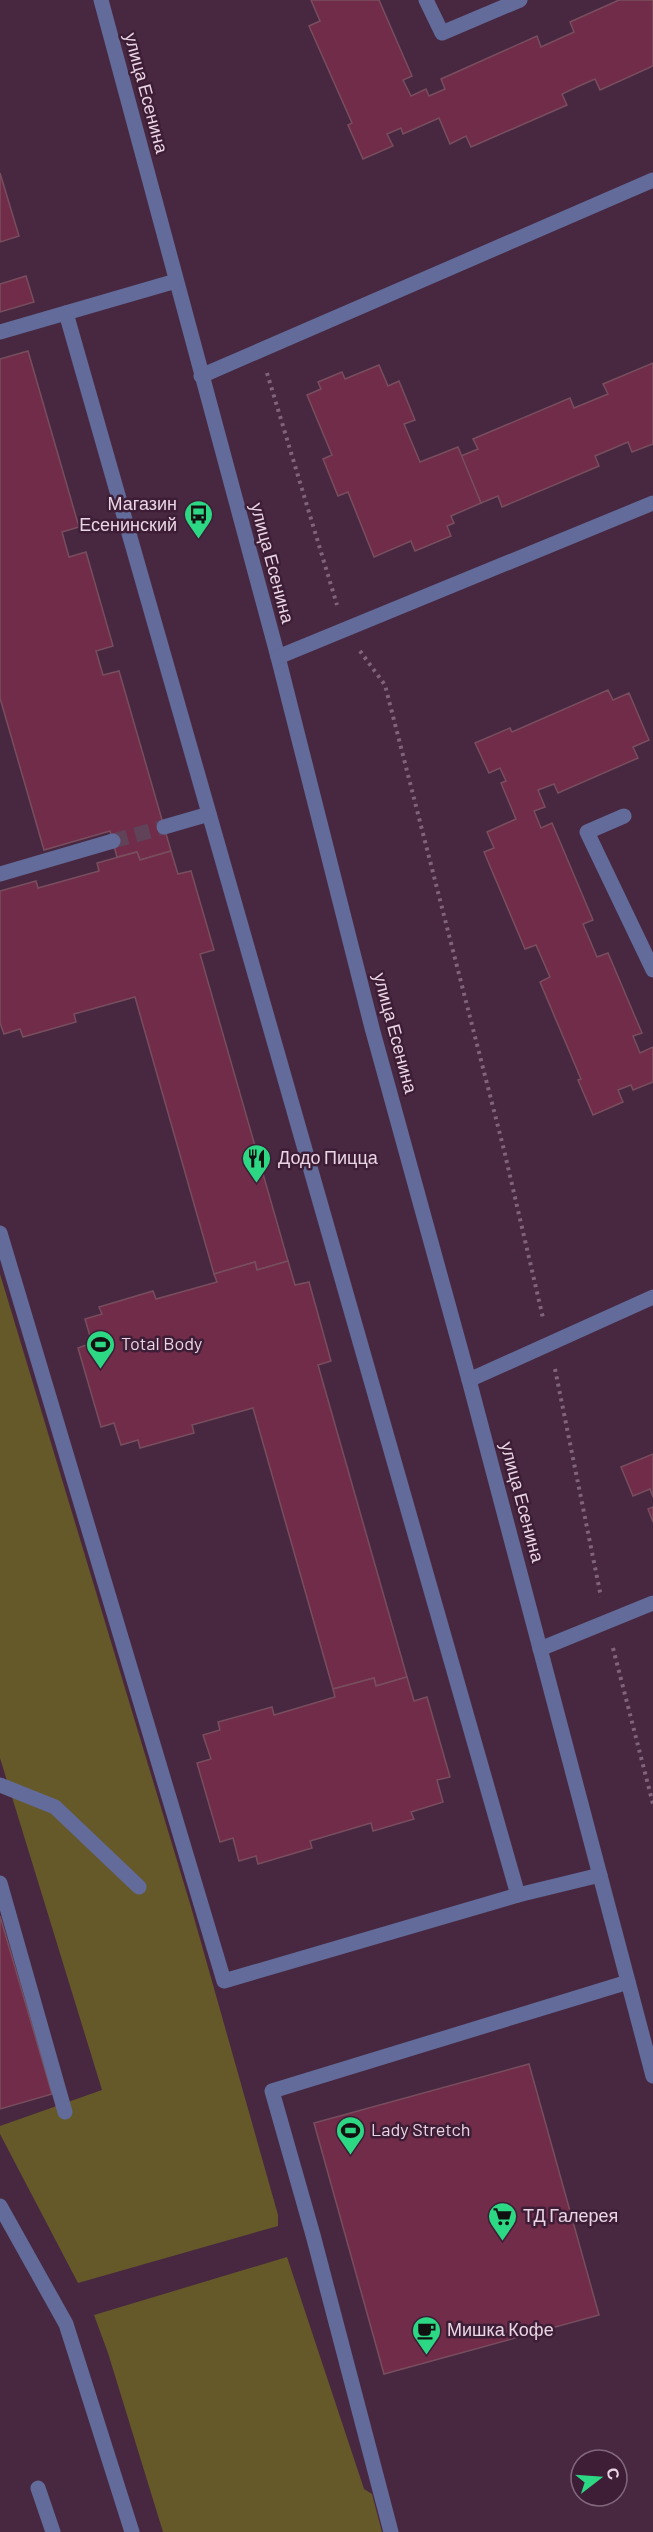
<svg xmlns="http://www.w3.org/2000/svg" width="653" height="2532" viewBox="0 0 653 2532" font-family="Barlow,sans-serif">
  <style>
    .green { fill: #65592a }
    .building { fill: #702c49; stroke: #784e5e; stroke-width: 1.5 }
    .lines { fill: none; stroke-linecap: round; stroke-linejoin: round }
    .minor-tunnel { stroke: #604259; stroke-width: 15; stroke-dasharray: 15 8; stroke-linecap: butt }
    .path { stroke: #80647a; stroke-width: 4; stroke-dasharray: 3 4.5; stroke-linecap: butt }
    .minor { stroke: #626b99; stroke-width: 15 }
    .labels { text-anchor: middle; stroke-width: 5; stroke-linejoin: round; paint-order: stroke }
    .street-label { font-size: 18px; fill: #ead5e4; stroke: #3d1e36 }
    .poi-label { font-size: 18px; fill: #ead5e4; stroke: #3d1e36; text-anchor: start }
  </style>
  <rect width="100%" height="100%" fill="#482841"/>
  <g class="green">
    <path d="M0,1274L191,1907L278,2215V2226L78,2283L0,2134V2126L102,2090L0,1758Z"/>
    <path d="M287,2257L364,2489L372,2494L382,2532H163L108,2353L94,2315Z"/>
  </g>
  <g class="building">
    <path d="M311,0H379L412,76L403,80L411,96L426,89L429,96L445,89L441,79L537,36L541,47L574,32L570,22L619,0H653V66L600,90L595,79L579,86L562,94L567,105L471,147L466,136L450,144L439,118L403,134L401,128L387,134L393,146L363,159L348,125L352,123L309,26L320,21Z"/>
    <path d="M0,173L19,236L0,242Z"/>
    <path d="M26,276L34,302L0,312V284Z"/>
    <path d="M28,351L79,527L62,532L69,557L86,552L113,646L96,651L103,675L119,671L171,851L140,860L137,852L117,857L110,831L44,850L0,698V359Z"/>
    <path d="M653,363V444L632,452L628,442L595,456L599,466L502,507L498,496L481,503L461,456L478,449L473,439L570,398L574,408L608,394L603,384Z"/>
    <path d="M379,365L388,386L399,381L415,420L404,424L420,462L458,447L481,503L451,516L454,523L447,526L451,536L415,551L411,541L374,557L348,492L338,496L323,459L332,455L307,395L321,389L318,382L342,372L345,379Z"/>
    <path d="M608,690L613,700L629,693L649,740L633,747L638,758L558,793L554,784L538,790L545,807L534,811L541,828L552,823L593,920L583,924L597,957L608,953L642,1033L633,1036L640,1053L653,1047V1082L633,1090L631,1085L618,1090L623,1102L593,1115L578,1080L581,1079L540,982L550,977L536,945L525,949L484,852L494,848L487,832L516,819L501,783L506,781L500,768L489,773L475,743L510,728L512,732Z"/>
    <path d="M171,851L178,874L191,871L214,950L200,954L288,1261L257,1270L255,1262L214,1274L135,997L74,1014L76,1022L23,1037L20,1029L4,1034L0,1023V891L36,881L38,888L99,871L97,863L137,852L140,860Z"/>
    <path d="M288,1261L295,1285L309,1282L331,1361L318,1365L407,1677L376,1686L374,1678L333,1689L253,1408L192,1425L194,1433L140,1448L138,1440L121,1445L114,1423L101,1427L78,1348L92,1343L85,1319L102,1314L99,1307L153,1291L156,1299L217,1282L214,1274L255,1262L257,1270Z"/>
    <path d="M653,1454V1497L650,1489L633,1496L621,1467Z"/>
    <path d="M653,1507V1522L648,1509Z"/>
    <path d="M407,1677L414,1701L427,1697L450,1777L437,1780L443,1802L411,1812L414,1819L373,1831L371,1823L310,1841L312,1848L258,1864L256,1856L239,1861L233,1838L220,1842L197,1763L211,1759L203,1735L220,1730L218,1722L272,1707L274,1715L335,1697L333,1689L374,1678L376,1686Z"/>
    <path d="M0,1916L52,2094L0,2109Z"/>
    <path d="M529,2064L599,2315L384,2374L314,2123Z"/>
  </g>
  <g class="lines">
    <path class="minor-tunnel" d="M113,841L164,827"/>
    <g class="path">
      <path d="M267,373L337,605"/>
      <path d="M360,651L385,685L504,1150L543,1318"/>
      <path d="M555,1369L601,1597"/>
      <path d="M613,1648L653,1804"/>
    </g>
    <g class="minor">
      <path d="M101,0L278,657L372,1028L469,1380L653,2076"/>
      <path d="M426,0L442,33L520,0"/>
      <path d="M66,313L518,1895"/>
      <path d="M0,332L176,281"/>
      <path d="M201,376L653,180"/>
      <path d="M278,657L653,503"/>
      <path d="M624,816L587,832L653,970"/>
      <path d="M164,827L209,814"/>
      <path d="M0,874L113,841"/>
      <path d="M0,1233L224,1981L518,1895L600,1875"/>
      <path d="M469,1380L653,1297"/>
      <path d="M540,1649L653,1603"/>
      <path d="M0,1785L55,1807L139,1887"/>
      <path d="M0,1883L65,2112"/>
      <path d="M0,2206L66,2324L132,2532"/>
      <path d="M38,2488L53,2532"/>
      <path d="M391,2532L313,2235L272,2091L628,1982"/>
    </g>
  </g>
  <defs>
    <symbol id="bus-pin" viewBox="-11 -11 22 30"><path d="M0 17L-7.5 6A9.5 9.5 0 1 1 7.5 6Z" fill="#2cd884" stroke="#3d1e36"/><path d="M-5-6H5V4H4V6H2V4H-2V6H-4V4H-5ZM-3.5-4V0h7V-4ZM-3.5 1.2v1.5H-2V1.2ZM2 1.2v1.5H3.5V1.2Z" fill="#111"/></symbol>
    <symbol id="restaurant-pin" viewBox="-11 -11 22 30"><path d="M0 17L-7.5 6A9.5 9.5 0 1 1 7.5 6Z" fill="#2cd884" stroke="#3d1e36"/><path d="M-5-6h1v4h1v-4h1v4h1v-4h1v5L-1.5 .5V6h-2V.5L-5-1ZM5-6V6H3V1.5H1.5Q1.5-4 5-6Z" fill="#111"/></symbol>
    <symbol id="stadium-pin" viewBox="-11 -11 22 30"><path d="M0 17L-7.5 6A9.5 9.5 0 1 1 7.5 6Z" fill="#2cd884" stroke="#3d1e36"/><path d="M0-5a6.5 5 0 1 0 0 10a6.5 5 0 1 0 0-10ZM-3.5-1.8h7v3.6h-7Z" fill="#111"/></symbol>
    <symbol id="supermarket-pin" viewBox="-11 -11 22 30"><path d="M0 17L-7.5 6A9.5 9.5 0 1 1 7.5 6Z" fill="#2cd884" stroke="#3d1e36"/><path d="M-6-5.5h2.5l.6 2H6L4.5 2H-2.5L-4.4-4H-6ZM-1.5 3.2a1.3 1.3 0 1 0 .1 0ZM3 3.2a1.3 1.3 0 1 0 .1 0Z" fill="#111"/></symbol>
    <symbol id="cafe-pin" viewBox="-11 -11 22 30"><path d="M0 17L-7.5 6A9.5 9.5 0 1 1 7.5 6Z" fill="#2cd884" stroke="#3d1e36"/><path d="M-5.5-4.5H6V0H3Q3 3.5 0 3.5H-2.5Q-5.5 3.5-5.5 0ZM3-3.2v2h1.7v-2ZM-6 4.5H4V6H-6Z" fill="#111"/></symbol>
  </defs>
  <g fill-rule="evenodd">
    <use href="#bus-pin" x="182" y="498" width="33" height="45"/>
    <use href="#restaurant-pin" x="240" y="1142" width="33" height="45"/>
    <use href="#stadium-pin" x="84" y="1328" width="33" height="45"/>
    <use href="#stadium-pin" x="334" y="2114" width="33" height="45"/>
    <use href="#supermarket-pin" x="486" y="2200" width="33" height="45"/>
    <use href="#cafe-pin" x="410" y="2314" width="33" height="45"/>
  </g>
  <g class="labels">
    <g class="street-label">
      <text transform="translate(146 93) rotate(75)" y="6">улица Есенина</text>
      <text transform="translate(272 563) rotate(75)" y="6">улица Есенина</text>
      <text transform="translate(395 1033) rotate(75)" y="6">улица Есенина</text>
      <text transform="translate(522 1502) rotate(75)" y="6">улица Есенина</text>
    </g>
    <g class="poi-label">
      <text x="177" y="510" text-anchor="end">Магазин<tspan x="177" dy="21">Есенинский</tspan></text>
      <text x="278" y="1164">Додо Пицца</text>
      <text x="121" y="1350">Total Body</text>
      <text x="371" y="2136">Lady Stretch</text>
      <text x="523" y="2222">ТД Галерея</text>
      <text x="447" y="2336">Мишка Кофе</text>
    </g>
  </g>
  <g transform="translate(599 2478) rotate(73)"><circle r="28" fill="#3d1e36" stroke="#82677c" stroke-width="1.5"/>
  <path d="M0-4.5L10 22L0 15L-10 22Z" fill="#2cd884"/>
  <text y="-9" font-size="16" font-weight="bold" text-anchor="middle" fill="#ead5e4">С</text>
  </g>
</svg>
